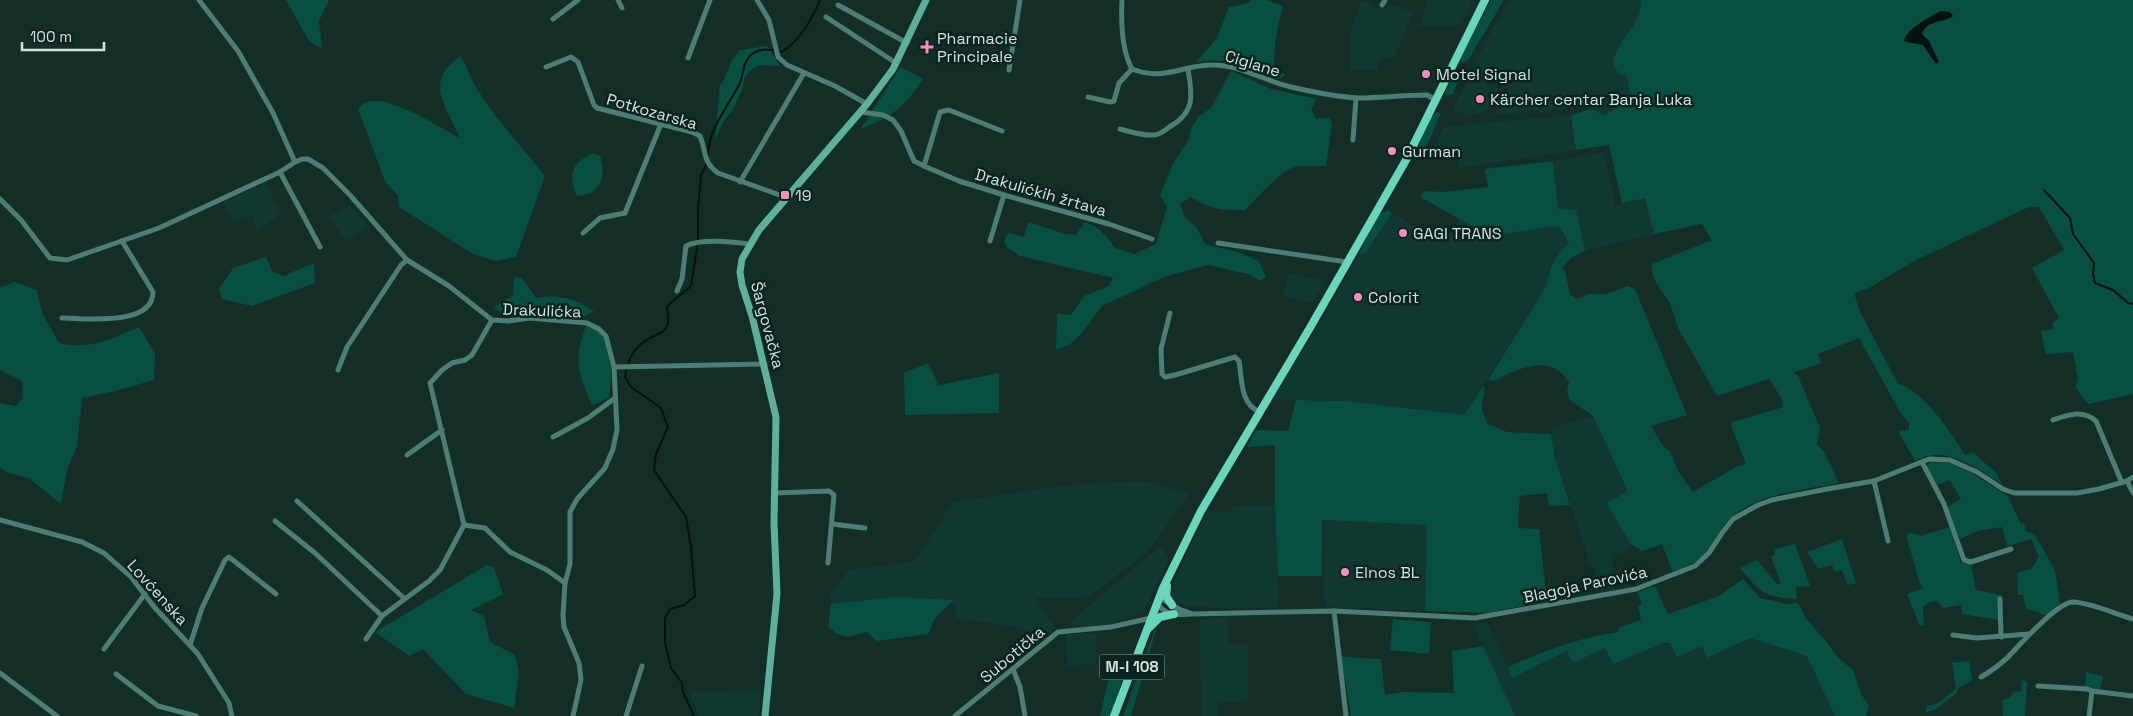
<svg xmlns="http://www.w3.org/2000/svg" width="2133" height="716" viewBox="0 0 2133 716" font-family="'Space Grotesk',sans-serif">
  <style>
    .built { fill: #113830 }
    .green { fill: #094f41; fill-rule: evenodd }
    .water { fill: #04130f }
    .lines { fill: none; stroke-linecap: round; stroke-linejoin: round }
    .stream { stroke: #04130f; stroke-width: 2 }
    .street { stroke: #4e7e71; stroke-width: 5 }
    .secondary { stroke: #5faf9a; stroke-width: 7 }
    .primary { stroke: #6bd5ba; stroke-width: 8 }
    .poi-dot { fill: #fe8ebc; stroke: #07241e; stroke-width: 2 }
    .labels { text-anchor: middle; stroke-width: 5; stroke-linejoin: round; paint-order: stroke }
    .shield { fill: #07241e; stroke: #95a9a4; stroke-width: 1 }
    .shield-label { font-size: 15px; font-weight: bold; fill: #d2e2dd }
    .poi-label { font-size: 16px; fill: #d2e2dd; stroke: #07241e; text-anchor: start }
    .street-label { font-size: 16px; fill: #d2e2dd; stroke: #07241e }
  </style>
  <rect width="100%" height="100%" fill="#122e27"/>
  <g class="built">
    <path d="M1361,0L1380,9L1386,3L1414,12L1393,60L1380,57L1378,70L1350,69V36Z"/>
    <path d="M1428,0H1466L1472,2L1461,25L1419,26Z"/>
    <path d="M1511,0H1641V7L1635,25L1619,45L1627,75L1631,101L1603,115L1583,107L1495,115L1494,113L1509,95L1510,90L1471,72L1493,28Z"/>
    <path d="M1470,76L1504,91L1487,110L1480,114L1467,116L1453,109Z"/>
    <path d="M1571,115L1576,150L1459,168L1457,149L1432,151L1444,127Z"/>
    <path d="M1604,152L1615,205L1645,198L1654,234L1585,251L1576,210L1558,209L1553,161Z"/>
    <path d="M265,183L281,214L257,230L251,215L234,222L223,201Z"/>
    <path d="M350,205L370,227L345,240L330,216Z"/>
    <path d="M1392,213L1443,244L1460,219L1488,235L1494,236L1550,226L1560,227L1569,243L1559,252L1549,271L1547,285L1464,415L1346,401L1271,399L1312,336L1360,252L1361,254L1366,252Z"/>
    <path d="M1289,273L1325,281L1312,303L1282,295Z"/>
    <path d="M1593,416L1627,492L1606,503L1631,544L1620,556L1612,552L1615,590L1599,593L1594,567L1589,566L1586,551L1555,458L1551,434L1553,427Z"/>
    <path d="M1144,481L1189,494L1148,551L1089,597L1036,598L1055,628L1045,635L1010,626L956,618L954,600L831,604L830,594L849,570L914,562L953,502L1069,485Z"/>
    <path d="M1275,505L1279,607L1223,608L1185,606L1176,602L1171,593L1173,583L1207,511L1233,512V506Z"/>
    <path d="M1322,520L1428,525L1425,611L1325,607Z"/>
    <path d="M1161,546L1169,559L1143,612L1109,625L1073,628L1071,625L1070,622Z"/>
    <path d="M1228,617L1229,644H1248L1249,701L1218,702V716H1201L1200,620Z"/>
    <path d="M1486,621L1513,678L1568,651L1573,662L1605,648L1613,664L1664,643L1702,646L1707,658L1750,638L1807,656L1835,716H1515L1473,627Z"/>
    <path d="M1096,633V663L1067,666L1066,635Z"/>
    <path d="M761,691L759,716H699L689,692Z"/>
  </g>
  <g class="green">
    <path d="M286,0H329L319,21L322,49L309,41Z"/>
    <path d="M1251,0H1267L1283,6C1277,27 1274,45 1274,67L1285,75L1280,79C1263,77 1249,66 1232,62C1220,60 1208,61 1196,62L1217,38L1229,7L1245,4Z"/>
    <path d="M1491,0H1504L1468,60L1462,63L1461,57Z"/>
    <path d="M1641,0H2133V394L2088,404L2075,387L2078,379L2073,352L2046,354L2041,331L2053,329V323L2059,318L2032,268L2064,250L2039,207H2029L1914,261L1869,288L1854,293L1860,312L1898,384C1926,392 1950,432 1965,455L1973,452L1996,473L2002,484C1983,472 1957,453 1934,455C1928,455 1921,459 1915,461L1898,431L1909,430V423L1900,412L1859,338L1818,354L1821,363L1808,368L1793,372L1798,376L1820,428L1817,444L1824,452L1839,483C1804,490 1761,493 1733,516C1723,523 1719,534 1713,544C1705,559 1688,566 1673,572L1662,544L1642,551L1631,544L1606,503L1627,492L1626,488L1593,416L1570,400L1567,392L1569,382C1550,352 1518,369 1494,381L1488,380L1547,285C1549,268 1556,254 1569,243L1560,227L1550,226L1494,236L1488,235L1420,197L1424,191L1444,192L1488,187L1485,169L1553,161L1558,209L1576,210L1585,251L1571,258L1562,268L1565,271L1570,294L1577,299L1588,294H1607L1627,286L1635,289L1687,415L1651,426L1663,446L1670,451L1678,471L1693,492L1736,467L1746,464L1731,425L1733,422L1783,407L1781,397L1769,379L1717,396L1678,328L1670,303L1656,283L1652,272V264L1712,240L1702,224L1654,234L1645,198L1622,203L1609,145L1576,150L1571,115L1590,109L1604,115L1631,101L1627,76L1618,73L1613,62C1615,56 1617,49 1621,43C1631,29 1641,19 1641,0ZM1941,11L1953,16C1943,23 1926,20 1922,34L1937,58L1931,57L1923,45L1905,42C1910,28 1927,17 1941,11Z"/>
    <path d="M767,46L780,66L760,65L750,71L744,79L742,90L732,111L723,122L715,140L720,86L725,78L732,60L740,50Z"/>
    <path d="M461,56L475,86L494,114L545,176L516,257L496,261L473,254L399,207L398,196L385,181L358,109C374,83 440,128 460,138C447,106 422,81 461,56Z"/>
    <path d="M900,67L923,79C903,109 893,115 861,129Z"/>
    <path d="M1457,70L1461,73L1453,94L1446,96L1445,93Z"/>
    <path d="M1231,71L1271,89L1317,99L1311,109L1316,119L1329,118L1332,124L1326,166C1316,167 1305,165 1295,167C1281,170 1256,199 1245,210C1221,211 1211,209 1191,197L1180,204L1185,217L1197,228L1205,244L1241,253L1259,261L1266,277L1260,281L1248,274L1208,265L1164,277L1102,306L1081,334L1070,344L1056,350L1057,314L1071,315L1084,296L1109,286L1113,278L1020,256L1007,247L1004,241L1008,233L1024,237L1028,222L1065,234L1076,235L1085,222L1096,227L1106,236L1115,248L1134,254L1156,244L1167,207L1160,195L1173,164L1189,139L1191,129L1198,117L1211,108Z"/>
    <path d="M1437,112L1441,113L1429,141L1416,161L1413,158C1421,143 1424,123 1437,112Z"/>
    <path d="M594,153L600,156C607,176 600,196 577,196C567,174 572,162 594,153Z"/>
    <path d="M1388,210L1392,213L1366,252L1361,254L1360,252L1378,215Z"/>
    <path d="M266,257L272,271L283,276L314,263L315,283L252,306L222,299L219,289L233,268Z"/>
    <path d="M521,277L536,298C562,294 572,298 594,311L584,316L576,317L549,313L500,312L494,307L513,295L514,278Z"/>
    <path d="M15,282L37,290L42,313L59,343C91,350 111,339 139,327L155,354L154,380L116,391L82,398L77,446L67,470L61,504L29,478L9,473L0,468V403L16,406L23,398L22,381L0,370V288Z"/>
    <path d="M587,323C596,328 606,334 609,345C613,356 611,386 609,398L592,405C577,370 573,360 587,323Z"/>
    <path d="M928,363L939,385L999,373V413L905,415L904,373Z"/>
    <path d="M1484,385C1486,392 1482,396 1482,403C1481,411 1485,418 1488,424L1507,432L1551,434L1555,458L1570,505L1549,506L1547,493L1520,496L1518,528L1539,529L1547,601L1487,613L1425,611L1427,525L1322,520V576H1278L1275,505V445L1247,447L1256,430L1288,431L1296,400L1346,401L1464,415Z"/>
    <path d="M1930,462L1951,463L1970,472L2008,496L2021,524L2024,523L2026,531L2035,535L2055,570L2060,603L2047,616L2032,610L2026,609L2023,595H2018L2017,573L2031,569L2039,557L2031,539L2007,546L2002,527L1978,531L1960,539L1947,507L1961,499L1950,480L1937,485L1927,466Z"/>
    <path d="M1950,527L1961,563L1971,564L1976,590L2001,595V597H1998L1999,620L1962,614L1961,605L1943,608L1937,601L1929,602L1923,607L1924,625L1920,626L1907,594L1923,588L1920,584L1906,535L1911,533L1921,536Z"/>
    <path d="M1842,539L1856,583L1848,585L1842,570L1835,572L1832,565L1818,569L1807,552Z"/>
    <path d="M1795,544L1810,586L1796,587L1797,599C1764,597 1761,593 1740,568L1757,560L1777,584H1781L1771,556L1775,555V549Z"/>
    <path d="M487,565L494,568L503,594L471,610L484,616L490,642L515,655L519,673L514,708L466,694L423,649L409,656L375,632Z"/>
    <path d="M1743,579L1760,598L1786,604L1798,603L1805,617L1830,646L1836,656L1853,670L1861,694L1869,706L1866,716H1835L1807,656L1750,638L1707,658L1702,646L1677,657L1670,643H1664L1613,664L1605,648L1573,663L1567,651L1512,678L1508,667C1544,651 1580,637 1619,632L1618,628L1641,620L1638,606L1642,604L1637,592L1655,586L1668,614L1719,596Z"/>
    <path d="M893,597L954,600L935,618L928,634L877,641L867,632C848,637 844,640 828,627L831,604Z"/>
    <path d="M1393,619L1431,622L1429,654L1390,650Z"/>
    <path d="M1155,629L1156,630L1131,716H1123Z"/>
    <path d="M1483,646L1515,716H1351L1341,656L1357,658L1381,659L1385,695L1402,692L1454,693L1452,651Z"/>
    <path d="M1969,661L1972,680L1957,689V693L1936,709L1925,713L1927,706L1938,703L1956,689L1952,663Z"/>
    <path d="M1112,664H1127L1111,716H1100Z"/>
    <path d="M2086,672L2103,676L2100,690L2085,687Z"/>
    <path d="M2022,680L2027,682L2025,716H2003L2002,700L2010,698L2013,692L2021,691Z"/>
  </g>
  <path class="water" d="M1941,11L1950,12L1953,16C1944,23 1927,19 1922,34L1929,41L1939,62L1936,64L1923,45L1904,41C1906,29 1930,17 1941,11Z"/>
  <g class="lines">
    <g class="stream">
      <path d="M708,158C707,131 727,108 739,85C744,75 742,62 752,54C760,47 772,50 782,52C801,39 811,21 820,0"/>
      <path d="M2044,190L2070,218L2073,234L2094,263L2093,274L2095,283L2113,290L2128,303L2133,304"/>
      <path d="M694,716L683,692L682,683L671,668L665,642V618L670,609L684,605L695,596L691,547L686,517L654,470L656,454L668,427L661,408L631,387L625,377C628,358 634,346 652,337C658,334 665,332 667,326C670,321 667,312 667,306L691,286L698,242V211L701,175L707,163"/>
    </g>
    <g class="street">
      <path d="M199,0L238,51L273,113L295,162L302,159H308L323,168L349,194L407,260L449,286L492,320L508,321L530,318L587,323L599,329L606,336L614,367L617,430L613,449L605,468L577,499L570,512V564L565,583L563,616L564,627L579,663L581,680L573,716"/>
      <path d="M618,0L622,8"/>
      <path d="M757,0L769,20L778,57L787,65L835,86L867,104"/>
      <path d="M1122,0C1121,21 1122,51 1132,69C1165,82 1183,64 1214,65C1240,65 1265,81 1291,87C1313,92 1336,97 1358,98C1381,98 1404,95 1427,95L1436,100"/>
      <path d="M838,5L907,43"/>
      <path d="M1382,5L1385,0"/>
      <path d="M826,17L896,63"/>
      <path d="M553,19L578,0"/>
      <path d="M688,58L710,0"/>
      <path d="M546,67L571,57L578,62L594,105L597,108L692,132L700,136C707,153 702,161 718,173L788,198"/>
      <path d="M1009,70L1020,0"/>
      <path d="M1088,97L1110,102L1114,101L1119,83L1132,69"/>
      <path d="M861,112L883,115L893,120L901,131L914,161L924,166L959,181L1004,195L1109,224L1152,239"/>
      <path d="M1120,129C1131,132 1143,136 1154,135C1160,135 1166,129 1171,126C1196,111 1192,94 1188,69"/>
      <path d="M1353,140L1356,98"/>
      <path d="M924,166L940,112L949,110L1002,131"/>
      <path d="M280,172L320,247"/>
      <path d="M740,182L804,73"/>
      <path d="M0,199L21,220L50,258L67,260L159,228L280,172L295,162"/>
      <path d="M583,233L600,218L625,213L661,124"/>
      <path d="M990,241L1004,195"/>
      <path d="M1218,243L1347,262"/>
      <path d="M677,291L682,279L686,246C701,238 733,242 750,244"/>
      <path d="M1170,313L1161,349L1162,374L1165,377L1175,375L1235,357L1239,361C1242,378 1240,405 1260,412"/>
      <path d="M62,318C84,318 153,327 153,292L122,241"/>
      <path d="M614,367L765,364"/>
      <path d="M338,370L347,347L401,265L407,260"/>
      <path d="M2053,420C2068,415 2082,409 2096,421L2122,483"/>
      <path d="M553,437L588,418L615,398"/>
      <path d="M407,455L442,430"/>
      <path d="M1922,462L1944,504L1964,560L1971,562L2011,549"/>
      <path d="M1874,481L1888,541"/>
      <path d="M2127,481L2133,493"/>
      <path d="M775,493L829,491L834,495L828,563"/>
      <path d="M297,501L405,599"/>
      <path d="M0,520L82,542L104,553L131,577L155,608L198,654L229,703L232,716"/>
      <path d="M275,521L315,553L382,616"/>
      <path d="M832,524L865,528"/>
      <path d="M464,525L485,528L510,552L547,570L565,583"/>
      <path d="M2000,599L2001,637"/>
      <path d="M1334,611L1346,716"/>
      <path d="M1193,614C1179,615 1162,616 1157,601L1162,599L1179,609L1193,614L1334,611L1475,618L1636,589L1695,566L1709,553L1722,533L1733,519L1758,505L1772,500L1827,489L1874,481L1929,459L1950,460L1977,472L2003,489L2014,493H2077L2099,489L2127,481L2133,477"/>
      <path d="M1953,635L1977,638L2029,634"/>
      <path d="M366,639L382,616L429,581L440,570L464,525L430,383L442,370L452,363L465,360L472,355L492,320"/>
      <path d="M190,645L202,608L225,560L229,557L276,594"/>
      <path d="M104,649L145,594"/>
      <path d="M1013,669L1020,687L1025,716"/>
      <path d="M0,673L57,716"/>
      <path d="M116,674L158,706L196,716"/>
      <path d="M1981,677C1990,672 1998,666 2006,659C2018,647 2057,602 2073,602C2093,603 2114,614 2133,619"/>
      <path d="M2038,686L2087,689L2092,691"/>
      <path d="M626,716L642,666"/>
      <path d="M955,716L1058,632L1111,627L1151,618"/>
      <path d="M2089,716L2092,691L2133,696"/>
    </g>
    <path class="secondary" d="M765,716L777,594L774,523L776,417L752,316L742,285L740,272L742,259L759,230L867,104L893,69L926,0"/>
    <g class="primary">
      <path d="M1167,586L1166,596L1172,605"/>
      <path d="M1148,629L1160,617L1174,614"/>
      <path d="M1114,716L1163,588L1201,511L1311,326L1406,160L1485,0"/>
    </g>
  </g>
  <g class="poi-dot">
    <path d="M924.5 39.5h5v5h5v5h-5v5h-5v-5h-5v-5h5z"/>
    <circle cx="1426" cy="74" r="5"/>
    <circle cx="1480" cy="99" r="5"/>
    <circle cx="1392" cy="151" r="5"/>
    <rect x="780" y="190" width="10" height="10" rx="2.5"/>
    <circle cx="1403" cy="233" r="5"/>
    <circle cx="1358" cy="297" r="5"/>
    <circle cx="1345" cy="572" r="5"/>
  </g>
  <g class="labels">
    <rect class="shield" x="1099.5" y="654.5" width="65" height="25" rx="4"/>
    <g class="shield-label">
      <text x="1132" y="672">M-I 108</text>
    </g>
    <g class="poi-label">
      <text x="937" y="44">Pharmacie<tspan x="937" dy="18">Principale</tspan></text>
      <text x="1436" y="80">Motel Signal</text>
      <text x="1490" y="105">Kärcher centar Banja Luka</text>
      <text x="1402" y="157">Gurman</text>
      <text x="795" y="201">19</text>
      <text x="1413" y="239">GAGI TRANS</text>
      <text x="1368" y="303">Colorit</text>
      <text x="1355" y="578">Elnos BL</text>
    </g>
    <g class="street-label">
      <text transform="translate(1253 63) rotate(17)" y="6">Ciglane</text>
      <text transform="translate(652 111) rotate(16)" y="6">Potkozarska</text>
      <text transform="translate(1041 192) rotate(16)" y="6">Drakulićkih žrtava</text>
      <text transform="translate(542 310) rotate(2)" y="6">Drakulićka</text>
      <text transform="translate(768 325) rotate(75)" y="6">Šargovačka</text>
      <text transform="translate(1585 584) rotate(-12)" y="6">Blagoja Parovića</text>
      <text transform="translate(158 592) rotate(48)" y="6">Lovćenska</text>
      <text transform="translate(1012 654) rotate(-40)" y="6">Subotička</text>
    </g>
  </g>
  <path d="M22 42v8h82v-8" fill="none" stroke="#d2e2dd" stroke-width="2.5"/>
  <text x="30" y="42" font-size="15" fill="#d2e2dd" stroke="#07241e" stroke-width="4" paint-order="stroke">100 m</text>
</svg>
